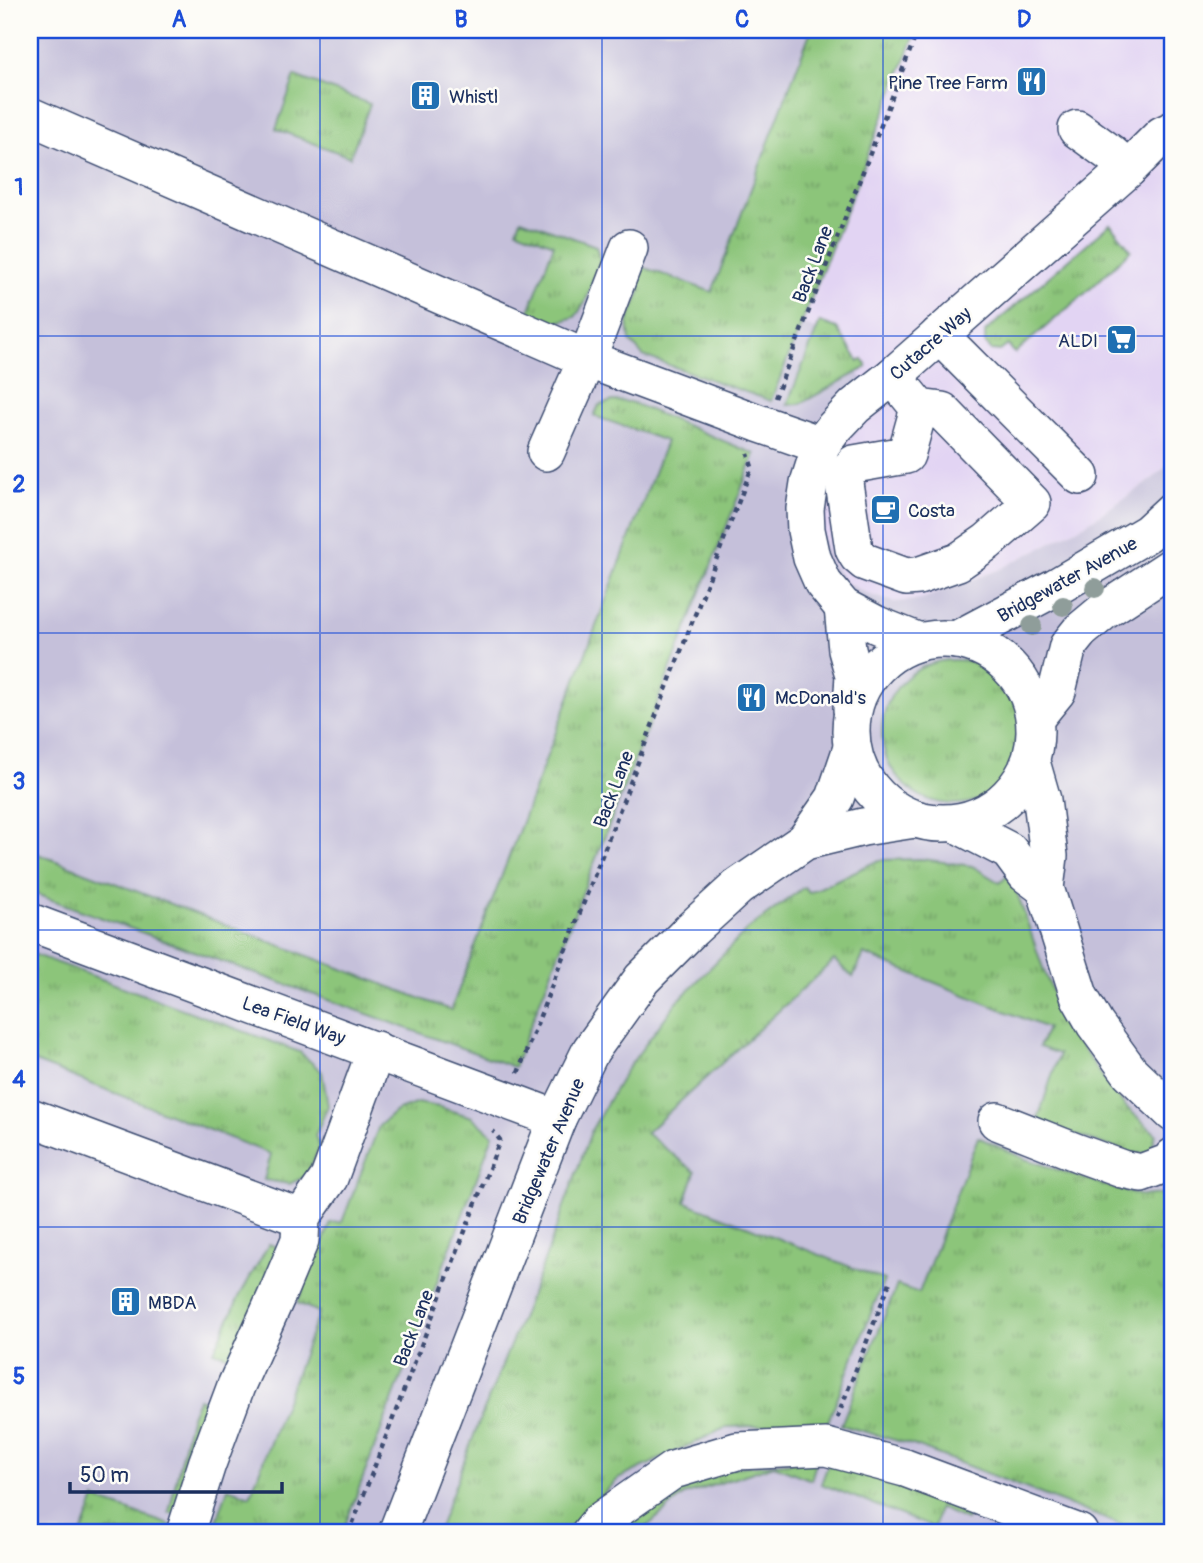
<svg xmlns="http://www.w3.org/2000/svg" width="1203" height="1563" viewBox="0 0 1203 1563" font-family="Pangolin,sans-serif">
  <style>
    .built { fill: #e2d4f3 }
    .industrial { fill: #c5c0da }
    .grass { fill: url(#grass-tufts); stroke: #547a6c; stroke-width: 2 }
    .lines { fill: none; stroke-linecap: round; stroke-linejoin: round }
    .minor-casing { stroke: #3c4c71; stroke-width: 40 }
    .path { stroke: #3c4c71; stroke-width: 4.5; stroke-dasharray: 5 5; stroke-linecap: butt }
    .minor { stroke: #fff; stroke-width: 37 }
    .tree { fill: #8f9d9a }
    .grid { fill: none; stroke: #1d4ed8; stroke-width: 2; stroke-opacity: 0.55 }
    .labels { text-anchor: middle; stroke-width: 5; stroke-linejoin: round; paint-order: stroke }
    .poi-label { font-size: 19px; fill: #1b2f5e; stroke: #fdfcf7; text-anchor: start }
    .street-label { font-size: 19px; fill: #1b2f5e; stroke: #fdfcf7 }
    .neatline { fill: none; stroke: #1d4ed8; stroke-width: 2.5 }
    .grid-label { font-size: 23px; text-anchor: middle; font-weight: bold; fill: #1d4ed8 }
  </style>
  <defs>
    <pattern id="grass-tufts" width="24" height="20" patternUnits="userSpaceOnUse" patternTransform="scale(1.75)"><rect width="24" height="20" fill="#8cc57a"/><path d="M3 7l-1-3M5 7V3M7 7l1-3M15 17l-1-3M17 17v-4M19 17l1-3" fill="none" stroke="#72a067"/></pattern>
  </defs>
  <rect width="100%" height="100%" fill="#fdfcf7"/>
  <filter id="ink" filterUnits="userSpaceOnUse"><feTurbulence type="fractalNoise" baseFrequency=".0143" numOctaves="2"/><feDisplacementMap in="SourceGraphic" scale="14" xChannelSelector="R" yChannelSelector="G"/><feConvolveMatrix kernelMatrix="1 2 1 2 8 2 1 2 1" color-interpolation-filters="sRGB"/></filter>
  <filter id="wash" filterUnits="userSpaceOnUse"><feTurbulence type="fractalNoise" baseFrequency=".00686" numOctaves="4" result="noise"/><feDisplacementMap in="SourceGraphic" scale="28" xChannelSelector="R" yChannelSelector="G"/><feGaussianBlur stdDeviation="1.57" result="paint"/><feColorMatrix in="noise" values="0 0 0 0 0 0 0 0 0 0 0 0 0 0 0 0 0 1.4 0 .05"/><feComposite in="paint" operator="in"/></filter>
  <g filter="url(#wash)">
    <rect width="100%" height="100%" fill="#f4edda"/>
    <path class="built" d="M915,30H1173V460L1150,481L1084,525L998,570L919,600L894,602L870,595L845,582L829,558L819,523L796,322Z"/>
    <path class="industrial" d="M30,30H915L797,322L829,334L882,404L828,460L819,523L829,558L845,582L870,595L894,602L919,600L998,570L1084,525L1150,481L1173,460V1533H30Z"/>
    <g class="grass">
      <path d="M811,30H917L771,401L643,356L630,341L628,322L641,290L631,286L637,265L712,292Z"/>
      <path d="M295,76L370,104L350,157L276,129Z"/>
      <path d="M521,219L596,246L600,260L585,303L575,317L558,322L539,316L537,321L527,317L554,244L517,230Z"/>
      <path d="M1110,224L1131,250L1089,290L1015,353L1008,345L1000,351L991,350L985,343V332Z"/>
      <path d="M820,322L837,328L859,362L863,359L867,367L800,404L787,405Z"/>
      <path d="M613,401L630,402L755,454L514,1067L30,892V851L451,1010L666,441L594,416L599,405Z"/>
      <circle cx="954" cy="732" r="72"/>
      <path d="M922,859L972,866L1000,883L1008,875L1014,884L1045,974L1067,1026L1099,1072L1125,1106L1156,1134L1150,1153L1133,1154L1037,1122L1059,1054L1039,1047L1047,1028L864,954L853,977L834,960L646,1133L695,1172L685,1202L884,1280L827,1424L727,1427L618,1479L571,1526L566,1533H437L479,1422L542,1267L592,1129L625,1072L676,1003L747,930L804,887L809,893L879,860Z"/>
      <path d="M30,953L300,1052L322,1072L328,1106L315,1136L320,1146L307,1176L289,1184L264,1180L271,1154L30,1060Z"/>
      <path d="M418,1103L439,1107L472,1117L493,1135L342,1533H213L228,1488L250,1496L319,1312L297,1303L331,1223L342,1222L379,1126L396,1111Z"/>
      <path d="M978,1137L1025,1159L1119,1190L1143,1196L1168,1193L1173,1189V1533H1142L916,1446L841,1425L897,1285L919,1293Z"/>
      <path d="M269,1244L289,1252L235,1358L214,1351L240,1295Z"/>
      <path d="M198,1399L218,1404L187,1517L169,1512L190,1418Z"/>
      <path d="M817,1460L811,1480L774,1465L684,1495L639,1533H616L669,1492L726,1468Z"/>
      <path d="M829,1462L972,1507L966,1520L939,1508L934,1528L821,1484Z"/>
      <path d="M95,1499L182,1529L180,1533H82Z"/>
    </g>
  </g>
  <g filter="url(#ink)">
    <g class="lines">
      <defs>
        <g id="minor">
          <path d="M30,116L587,359L758,423L821,445"/>
          <path d="M1077,129L1110,153L1128,169"/>
          <path d="M939,335L1080,476"/>
          <path d="M893,376L919,408L942,411L1032,503L987,542L958,562L918,576L906,577L865,562L858,556L854,549L844,483C845,475 848,470 854,464L906,455L919,408"/>
          <path d="M546,452L587,359L629,248"/>
          <path d="M843,607L847,650L854,675L852,709"/>
          <circle cx="943" cy="731" r="92"/>
          <path d="M956,640L1056,587L1148,533L1173,510"/>
          <path d="M917,641L877,625L843,607L823,583L812,558L806,530L805,509L809,483L821,445L834,428L855,406L893,376L1128,169L1162,135L1173,130"/>
          <path d="M1035,718L1057,691L1068,646L1080,631L1104,611L1173,566"/>
          <path d="M1031,762L1042,800L1049,856L1045,888L1079,996L1095,1024L1130,1072L1173,1113"/>
          <path d="M955,823L1009,851L1026,874L1045,888"/>
          <path d="M805,841L835,798L852,748"/>
          <path d="M30,922L557,1119"/>
          <path d="M30,1117L301,1218"/>
          <path d="M997,1121L1078,1153L1122,1169L1141,1173L1170,1162L1173,1157"/>
          <path d="M185,1533L207,1464L236,1386L276,1297L300,1240L301,1218L329,1178L376,1050"/>
          <path d="M397,1533L557,1119L591,1050L642,979L692,929L738,887L805,841L863,827L915,819"/>
          <path d="M590,1533L599,1522L673,1470L737,1451L826,1447L905,1468L1079,1533"/>
        </g>
      </defs>
      <use href="#minor" class="minor-casing"/>
      <g class="path">
        <path d="M775,398L918,30"/>
        <path d="M518,1073L752,467L748,454"/>
        <path d="M837,1418L890,1282"/>
        <path d="M349,1533L500,1140L493,1131"/>
      </g>
      <use href="#minor" class="minor"/>
    </g>
    <g class="tree">
      <circle cx="1095" cy="588" r="10"/>
      <circle cx="1063" cy="606" r="10"/>
      <circle cx="1032" cy="626" r="10"/>
    </g>
  </g>
  <path class="grid" d="M320,30V1533M602,30V1533M883,30V1533M30,336H1173M30,633H1173M30,930H1173M30,1227H1173"/>
  <defs>
    <symbol id="restaurant-square" viewBox="-11 -11 22 22"><rect x="-9" y="-9" width="18" height="18" rx="4" fill="#1f6fb2" stroke="#fdfcf7"/><path d="M-5-6h1v4h1v-4h1v4h1v-4h1v5L-1.5 .5V6h-2V.5L-5-1ZM5-6V6H3V1.5H1.5Q1.5-4 5-6Z" fill="#fff"/></symbol>
    <symbol id="building-square" viewBox="-11 -11 22 22"><rect x="-9" y="-9" width="18" height="18" rx="4" fill="#1f6fb2" stroke="#fdfcf7"/><path d="M-4-6H4V6H1V3H-1V6H-4ZM-2.5-4.3h1.7v1.8h-1.7ZM.8-4.3h1.7v1.8H.8ZM-2.5-1h1.7V.8h-1.7ZM.8-1h1.7V.8H.8Z" fill="#fff"/></symbol>
    <symbol id="supermarket-square" viewBox="-11 -11 22 22"><rect x="-9" y="-9" width="18" height="18" rx="4" fill="#1f6fb2" stroke="#fdfcf7"/><path d="M-6-5.5h2.5l.6 2H6L4.5 2H-2.5L-4.4-4H-6ZM-1.5 3.2a1.3 1.3 0 1 0 .1 0ZM3 3.2a1.3 1.3 0 1 0 .1 0Z" fill="#fff"/></symbol>
    <symbol id="cafe-square" viewBox="-11 -11 22 22"><rect x="-9" y="-9" width="18" height="18" rx="4" fill="#1f6fb2" stroke="#fdfcf7"/><path d="M-5.5-4.5H6V0H3Q3 3.5 0 3.5H-2.5Q-5.5 3.5-5.5 0ZM3-3.2v2h1.7v-2ZM-6 4.5H4V6H-6Z" fill="#fff"/></symbol>
  </defs>
  <g fill-rule="evenodd">
    <use href="#restaurant-square" x="1014" y="64" width="35" height="35"/>
    <use href="#building-square" x="408" y="78" width="35" height="35"/>
    <use href="#supermarket-square" x="1104" y="322" width="35" height="35"/>
    <use href="#cafe-square" x="868" y="492" width="35" height="35"/>
    <use href="#restaurant-square" x="734" y="680" width="35" height="35"/>
    <use href="#building-square" x="108" y="1284" width="35" height="35"/>
  </g>
  <g class="labels">
    <g class="poi-label">
      <text x="1008" y="89" text-anchor="end">Pine Tree Farm</text>
      <text x="449" y="103">Whistl</text>
      <text x="1098" y="347" text-anchor="end">ALDI</text>
      <text x="908" y="517">Costa</text>
      <text x="775" y="704">McDonald's</text>
      <text x="148" y="1309">MBDA</text>
    </g>
    <g class="street-label">
      <text transform="translate(812 264) rotate(-69)" y="7">Back Lane</text>
      <text transform="translate(930 343) rotate(-41)" y="7">Cutacre Way</text>
      <text transform="translate(1067 579) rotate(-29)" y="7">Bridgewater Avenue</text>
      <text transform="translate(613 789) rotate(-69)" y="7">Back Lane</text>
      <text transform="translate(294 1020) rotate(20)" y="7">Lea Field Way</text>
      <text transform="translate(548 1151) rotate(-67)" y="7">Bridgewater Avenue</text>
      <text transform="translate(413 1328) rotate(-69)" y="7">Back Lane</text>
    </g>
  </g>
  <rect width="1203" height="1563" fill="none" stroke="#fdfcf7" stroke-width="77"/>
  <path d="M70 1482v10h212v-10" fill="none" stroke="#1b2f5e" stroke-width="3.5"/>
  <text x="80" y="1482" font-size="21" fill="#1b2f5e" stroke="#fdfcf7" stroke-width="5" paint-order="stroke">50 m</text>
  <rect x="38" y="38" width="1126" height="1486" class="neatline"/>
  <g class="grid-label">
    <text x="179" y="27">A</text>
    <text x="461" y="27">B</text>
    <text x="742" y="27">C</text>
    <text x="1024" y="27">D</text>
    <text x="19" y="195">1</text>
    <text x="19" y="492">2</text>
    <text x="19" y="789">3</text>
    <text x="19" y="1087">4</text>
    <text x="19" y="1384">5</text>
  </g>
</svg>
